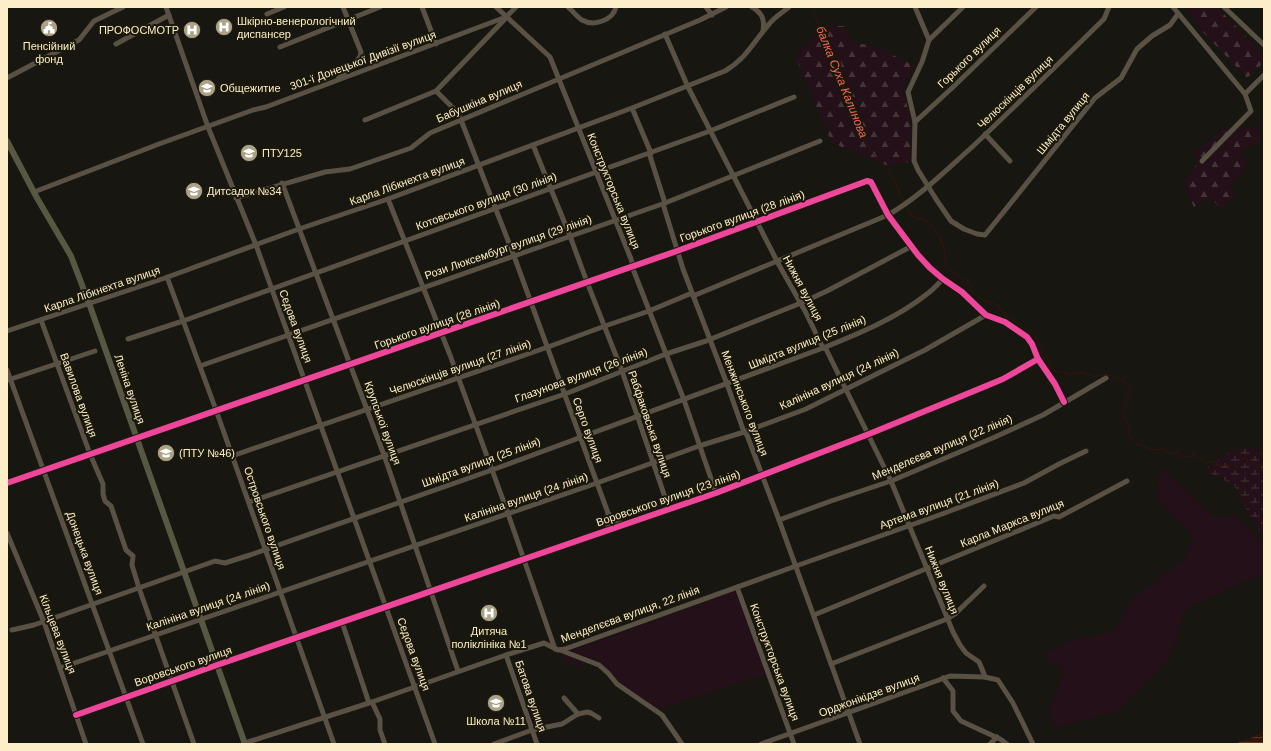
<svg xmlns="http://www.w3.org/2000/svg" width="1271" height="751" viewBox="0 0 1271 751" font-family="Arial,sans-serif">
  <style>
    .grass { fill: #231018 }
    .forest { fill: url(#forest-firs) }
    .wetland { fill: url(#wetland-marsh) }
    .water { fill: url(#water-rules) }
    .lines { fill: none; stroke-linecap: round; stroke-linejoin: round }
    .stream { stroke: #33150b; stroke-width: 1 }
    .minor { stroke: #595144; stroke-width: 5 }
    .major { stroke: #585742; stroke-width: 6 }
    .cycleway-casing { stroke: #1b180c; stroke-width: 8 }
    .cycleway { stroke: #ed469a; stroke-width: 6 }
    .labels { text-anchor: middle; stroke-width: 4; stroke-linejoin: round; paint-order: stroke }
    .poi-label { font-size: 11px; fill: #fceec9; stroke: #1b180c; text-anchor: start }
    .street-label { font-size: 11px; fill: #fceec9; stroke: #1b180c }
    .water-label { font-size: 12px; font-style: italic; fill: #f7665c; stroke: #1b180c }
  </style>
  <defs>
    <pattern id="forest-firs" width="22" height="20" patternUnits="userSpaceOnUse"><rect width="22" height="20" fill="#231018"/><path d="M5 1l3.5 6h-7zM16 11l3.5 6h-7z" fill="#443338"/></pattern>
    <pattern id="wetland-marsh" width="20" height="14" patternUnits="userSpaceOnUse"><rect width="20" height="14" fill="#231018"/><path d="M1 5h8M5 5V1M11 12h8M15 12V8" fill="none" stroke="#443338"/></pattern>
    <pattern id="water-rules" width="6" height="5" patternUnits="userSpaceOnUse"><rect width="6" height="5" fill="#33150b"/><path d="M0 2.5h6" fill="none" stroke="#51372d"/></pattern>
  </defs>
  <rect width="100%" height="100%" fill="#181610"/>
  <g class="grass">
    <path d="M1160,466L1214,517L1234,515L1264,543V572L1262,575L1241,583L1186,609L1168,661L1118,711L1054,728L1049,711L1064,672L1043,654L1074,640L1115,631L1133,598L1185,559L1193,537L1157,498Z"/>
    <path d="M736,591L766,674L659,709L625,689L593,657L578,669L570,661L564,664L560,657L565,653Z"/>
  </g>
  <g class="forest">
    <path d="M1186,7H1217L1264,55V62L1247,78L1202,31Z"/>
    <path d="M824,26H844L851,42L875,46L915,66L902,87L911,119L910,162L886,165L832,143L795,56Z"/>
    <path d="M1226,127L1258,128L1262,140L1241,150L1246,168L1230,186L1236,196L1220,209L1211,197L1194,207L1183,184L1200,159L1193,154Z"/>
  </g>
  <path class="wetland" d="M1258,448L1264,456V535H1261L1234,485L1204,470L1234,449Z"/>
  <path class="water" d="M1264,732V744H1237L1240,741L1249,739Z"/>
  <g class="lines">
    <g class="stream">
      <path d="M813,11L856,120L871,151L892,176L904,203"/>
      <path d="M906,206L911,216L924,220L932,226L940,237L944,249L946,265L951,271L970,284L975,294L983,300L998,305L1005,316L1015,321L1024,329L1033,334L1047,357L1050,368L1056,372H1064L1069,375L1080,372L1095,377C1109,371 1122,378 1131,389C1129,395 1123,407 1123,412C1124,418 1128,425 1130,431L1128,435L1135,443L1140,445L1153,450L1165,449L1170,454H1173L1177,451H1178L1179,456L1184,458L1186,456L1191,457L1193,456V453C1197,455 1198,458 1202,459H1203L1205,462L1206,463L1211,461L1213,463L1216,462L1217,465L1218,466L1221,464L1227,466L1233,465L1235,467H1237L1240,459L1246,458L1248,460L1247,463H1256L1257,466L1260,467L1264,471"/>
    </g>
    <g class="minor">
      <path d="M166,7L208,127L256,245L435,744"/>
      <path d="M422,7L436,44"/>
      <path d="M496,7L550,57L631,259L633,266V269L684,400L716,493"/>
      <path d="M568,7C573,11 577,17 582,20C594,27 613,20 616,7"/>
      <path d="M706,7L712,15"/>
      <path d="M752,7C762,13 765,19 763,31"/>
      <path d="M915,7L929,40L922,62L908,92L915,122L914,161L918,170L936,199L951,221L964,229L977,234L985,235L1095,98L1121,78L1137,49L1152,36L1170,25L1178,14"/>
      <path d="M1173,7L1245,94"/>
      <path d="M1224,7L1264,45"/>
      <path d="M267,14L284,7"/>
      <path d="M665,34L688,87L779,265L805,311L823,348L826,349L891,481L953,632L960,645L966,653L979,662L982,669L985,677"/>
      <path d="M929,40L963,7"/>
      <path d="M116,44L169,15"/>
      <path d="M280,47L380,7"/>
      <path d="M7,78L79,40L94,21L123,7"/>
      <path d="M338,79L360,57L361,52L343,7"/>
      <path d="M436,91L457,112L461,120L514,256L608,513L617,522L624,524"/>
      <path d="M632,108L651,153L650,156L665,203"/>
      <path d="M365,120L436,91L505,19"/>
      <path d="M915,122L952,88L1036,7"/>
      <path d="M985,134L1010,161"/>
      <path d="M533,145L570,236L587,282L622,371L669,509"/>
      <path d="M1202,161L1251,111L1245,94L1264,75"/>
      <path d="M282,183L384,455L458,671"/>
      <path d="M34,192L159,144L253,110L266,107L506,17L516,7"/>
      <path d="M236,198L325,172L350,169L411,148L430,133L700,20L726,7"/>
      <path d="M388,199L450,355L506,508L555,649"/>
      <path d="M663,204L683,269L727,384L744,432L747,435L779,520L860,744"/>
      <path d="M167,277L216,410L334,744"/>
      <path d="M693,296L888,215C919,197 944,172 971,148C1016,106 1060,62 1104,19L1109,7"/>
      <path d="M41,320L90,454L103,484V494L105,501L111,506L126,550L133,556L132,565L139,588L194,744"/>
      <path d="M7,331L165,278L299,229L388,199L632,108L725,71C747,58 754,41 770,23C775,17 783,12 789,7"/>
      <path d="M128,339L183,321L710,131L794,97"/>
      <path d="M200,366L665,203L820,141"/>
      <path d="M7,370L143,744"/>
      <path d="M8,380L95,351"/>
      <path d="M232,456L548,347L605,326L649,311L692,293"/>
      <path d="M7,483L677,251L867,181L871,182L888,215L918,255L930,268L943,279L962,292L986,315L1005,322L1027,337L1032,344L1038,359L1055,384L1064,402"/>
      <path d="M249,502L565,394L666,354L706,341L801,303L827,291L912,246"/>
      <path d="M608,513V529"/>
      <path d="M779,520L831,501L891,481L995,437L1043,415L1106,378"/>
      <path d="M7,533L44,622L86,744"/>
      <path d="M737,587L794,744"/>
      <path d="M814,615L1054,516L1059,517L1127,481"/>
      <path d="M342,622L369,703"/>
      <path d="M12,630L34,625L215,561L225,563L250,555L492,470L823,348C858,334 897,318 927,294C933,290 938,284 943,279"/>
      <path d="M560,650L599,665L608,673L617,684L662,715L682,744"/>
      <path d="M506,655L537,744"/>
      <path d="M831,664L947,619L955,614L984,586"/>
      <path d="M60,668L597,483L699,446L744,432L806,409L925,350L986,315"/>
      <path d="M943,678L953,691V711L961,721L1000,739L1007,744"/>
      <path d="M564,698L578,714"/>
      <path d="M372,702L380,719V730L385,744"/>
      <path d="M76,715L217,665L716,493L869,434L957,398L1003,379L1038,359"/>
      <path d="M245,743L369,703L506,655L544,643L558,650L565,649L796,566L942,514L1024,483L1059,464L1086,451"/>
      <path d="M494,744L532,730L562,724L578,714L587,712L591,713L599,718"/>
      <path d="M761,744L950,676L985,677L998,680L1013,703L1033,744"/>
      <path d="M990,744L997,737"/>
    </g>
    <path class="major" d="M7,141L37,198L71,256L90,306L245,744"/>
    <defs>
      <g id="cycleway">
        <path d="M7,483L677,251L867,181L871,182L888,215L918,255L930,268L943,279L962,292L986,315L1005,322L1027,337L1032,344L1038,359L1055,384L1064,402"/>
        <path d="M76,715L217,665L716,493L869,434L957,398L1003,379L1038,359"/>
      </g>
    </defs>
    <use href="#cycleway" class="cycleway-casing"/>
    <use href="#cycleway" class="cycleway"/>
  </g>
  <defs>
    <symbol id="hospital-disc" viewBox="-11 -11 22 22"><circle r="9.5" fill="#aca288" stroke="#1b180c"/><path d="M-5-5h3v3.5h4V-5h3V5h-3V1.5h-4V5h-3Z" fill="#fff"/></symbol>
    <symbol id="civic-disc" viewBox="-11 -11 22 22"><circle r="9.5" fill="#aca288" stroke="#1b180c"/><path d="M-.6-6.5H3V-4.5H.6V-3L4-1V1h2V6H-6V1h2V-1L-.6-3ZM-1.2 2.5V6h2.4V2.5Z" fill="#fff"/></symbol>
    <symbol id="university-disc" viewBox="-11 -11 22 22"><circle r="9.5" fill="#aca288" stroke="#1b180c"/><path d="M0-5L7-2L0 1L-7-2ZM-4 1L0 2.5L4 1V4Q0 6-4 4Z" fill="#fff"/></symbol>
    <symbol id="school-disc" viewBox="-11 -11 22 22"><circle r="9.5" fill="#aca288" stroke="#1b180c"/><path d="M0-5L7-2L0 1L-7-2ZM-4 1L0 2.5L4 1V4Q0 6-4 4Z" fill="#fff"/></symbol>
  </defs>
  <g fill-rule="evenodd">
    <use href="#hospital-disc" x="214" y="17" width="20" height="20"/>
    <use href="#civic-disc" x="39" y="18" width="20" height="20"/>
    <use href="#hospital-disc" x="182" y="20" width="20" height="20"/>
    <use href="#university-disc" x="197" y="78" width="20" height="20"/>
    <use href="#university-disc" x="239" y="143" width="20" height="20"/>
    <use href="#school-disc" x="184" y="181" width="20" height="20"/>
    <use href="#university-disc" x="156" y="443" width="20" height="20"/>
    <use href="#hospital-disc" x="479" y="603" width="20" height="20"/>
    <use href="#school-disc" x="486" y="693" width="20" height="20"/>
  </g>
  <g class="labels">
    <g class="poi-label">
      <text x="237" y="25">Шкірно-венерологічний<tspan x="237" dy="13">диспансер</tspan></text>
      <text x="179" y="34" text-anchor="end">ПРОФОСМОТР</text>
      <text x="49" y="50" text-anchor="middle">Пенсійний<tspan x="49" dy="13">фонд</tspan></text>
      <text x="220" y="92">Общежитие</text>
      <text x="262" y="157">ПТУ125</text>
      <text x="207" y="195">Дитсадок №34</text>
      <text x="179" y="457">(ПТУ №46)</text>
      <text x="489" y="635" text-anchor="middle">Дитяча<tspan x="489" dy="13">поліклініка №1</tspan></text>
      <text x="496" y="725" text-anchor="middle">Школа №11</text>
    </g>
    <g class="street-label">
      <text transform="translate(969 57) rotate(-44)" y="4">Горького вулиця</text>
      <text transform="translate(363 60) rotate(-20)" y="4">301-ї Донецької Дивізії вулиця</text>
      <text transform="translate(1015 92) rotate(-44)" y="4">Челюскінців вулиця</text>
      <text transform="translate(479 101) rotate(-23)" y="4">Бабушкіна вулиця</text>
      <text transform="translate(1063 123) rotate(-51)" y="4">Шмідта вулиця</text>
      <text transform="translate(407 181) rotate(-20)" y="4">Карла Лібкнехта вулиця</text>
      <text transform="translate(614 191) rotate(68)" y="4">Конструкторська вулиця</text>
      <text transform="translate(486 201) rotate(-20)" y="4">Котовського вулиця (30 лiнiя)</text>
      <text transform="translate(742 216) rotate(-20)" y="4">Горького вулиця (28 лiнiя)</text>
      <text transform="translate(508 247) rotate(-19)" y="4">Рози Люксембург вулиця (29 лiнiя)</text>
      <text transform="translate(803 288) rotate(62)" y="4">Нижня вулиця</text>
      <text transform="translate(102 289) rotate(-19)" y="4">Карла Лібкнехта вулиця</text>
      <text transform="translate(437 324) rotate(-19)" y="4">Горького вулиця (28 лiнiя)</text>
      <text transform="translate(296 326) rotate(70)" y="4">Седова вулиця</text>
      <text transform="translate(807 342) rotate(-22)" y="4">Шмідта вулиця (25 лiнiя)</text>
      <text transform="translate(460 367) rotate(-19)" y="4">Челюскінців вулиця (27 лiнiя)</text>
      <text transform="translate(581 375) rotate(-20)" y="4">Глазунова вулиця (26 лiнiя)</text>
      <text transform="translate(839 379) rotate(-25)" y="4">Калініна вулиця (24 лiнiя)</text>
      <text transform="translate(130 389) rotate(71)" y="4">Леніна вулиця</text>
      <text transform="translate(79 395) rotate(70)" y="4">Вавилова вулиця</text>
      <text transform="translate(745 403) rotate(69)" y="4">Менжинського вулиця</text>
      <text transform="translate(383 423) rotate(70)" y="4">Крупської вулиця</text>
      <text transform="translate(650 424) rotate(71)" y="4">Рабфаковська вулиця</text>
      <text transform="translate(588 430) rotate(70)" y="4">Серго вулиця</text>
      <text transform="translate(942 447) rotate(-23)" y="4">Менделєєва вулиця (22 лiнiя)</text>
      <text transform="translate(481 462) rotate(-20)" y="4">Шмідта вулиця (25 лiнiя)</text>
      <text transform="translate(526 497) rotate(-19)" y="4">Калініна вулиця (24 лiнiя)</text>
      <text transform="translate(668 498) rotate(-19)" y="4">Воровського вулиця (23 лiнiя)</text>
      <text transform="translate(939 504) rotate(-20)" y="4">Артема вулиця (21 лiнiя)</text>
      <text transform="translate(265 518) rotate(71)" y="4">Островського вулиця</text>
      <text transform="translate(1012 523) rotate(-22)" y="4">Карла Маркса вулиця</text>
      <text transform="translate(85 553) rotate(70)" y="4">Донецька вулиця</text>
      <text transform="translate(942 580) rotate(68)" y="4">Нижня вулиця</text>
      <text transform="translate(208 606) rotate(-19)" y="4">Калініна вулиця (24 лiнiя)</text>
      <text transform="translate(630 614) rotate(-20)" y="4">Менделєєва вулиця, 22 лінія</text>
      <text transform="translate(58 634) rotate(69)" y="4">Кільцева вулиця</text>
      <text transform="translate(414 654) rotate(70)" y="4">Седова вулиця</text>
      <text transform="translate(775 662) rotate(70)" y="4">Конструкторська вулиця</text>
      <text transform="translate(183 666) rotate(-19)" y="4">Воровського вулиця</text>
      <text transform="translate(869 695) rotate(-20)" y="4">Орджонікідзе вулиця</text>
      <text transform="translate(531 696) rotate(71)" y="4">Батова вулиця</text>
    </g>
    <g class="water-label">
      <text transform="translate(842 82) rotate(68)" y="4">балка Суха Калинова</text>
    </g>
  </g>
  <rect width="1271" height="751" fill="none" stroke="#fceec9" stroke-width="16"/>
</svg>
